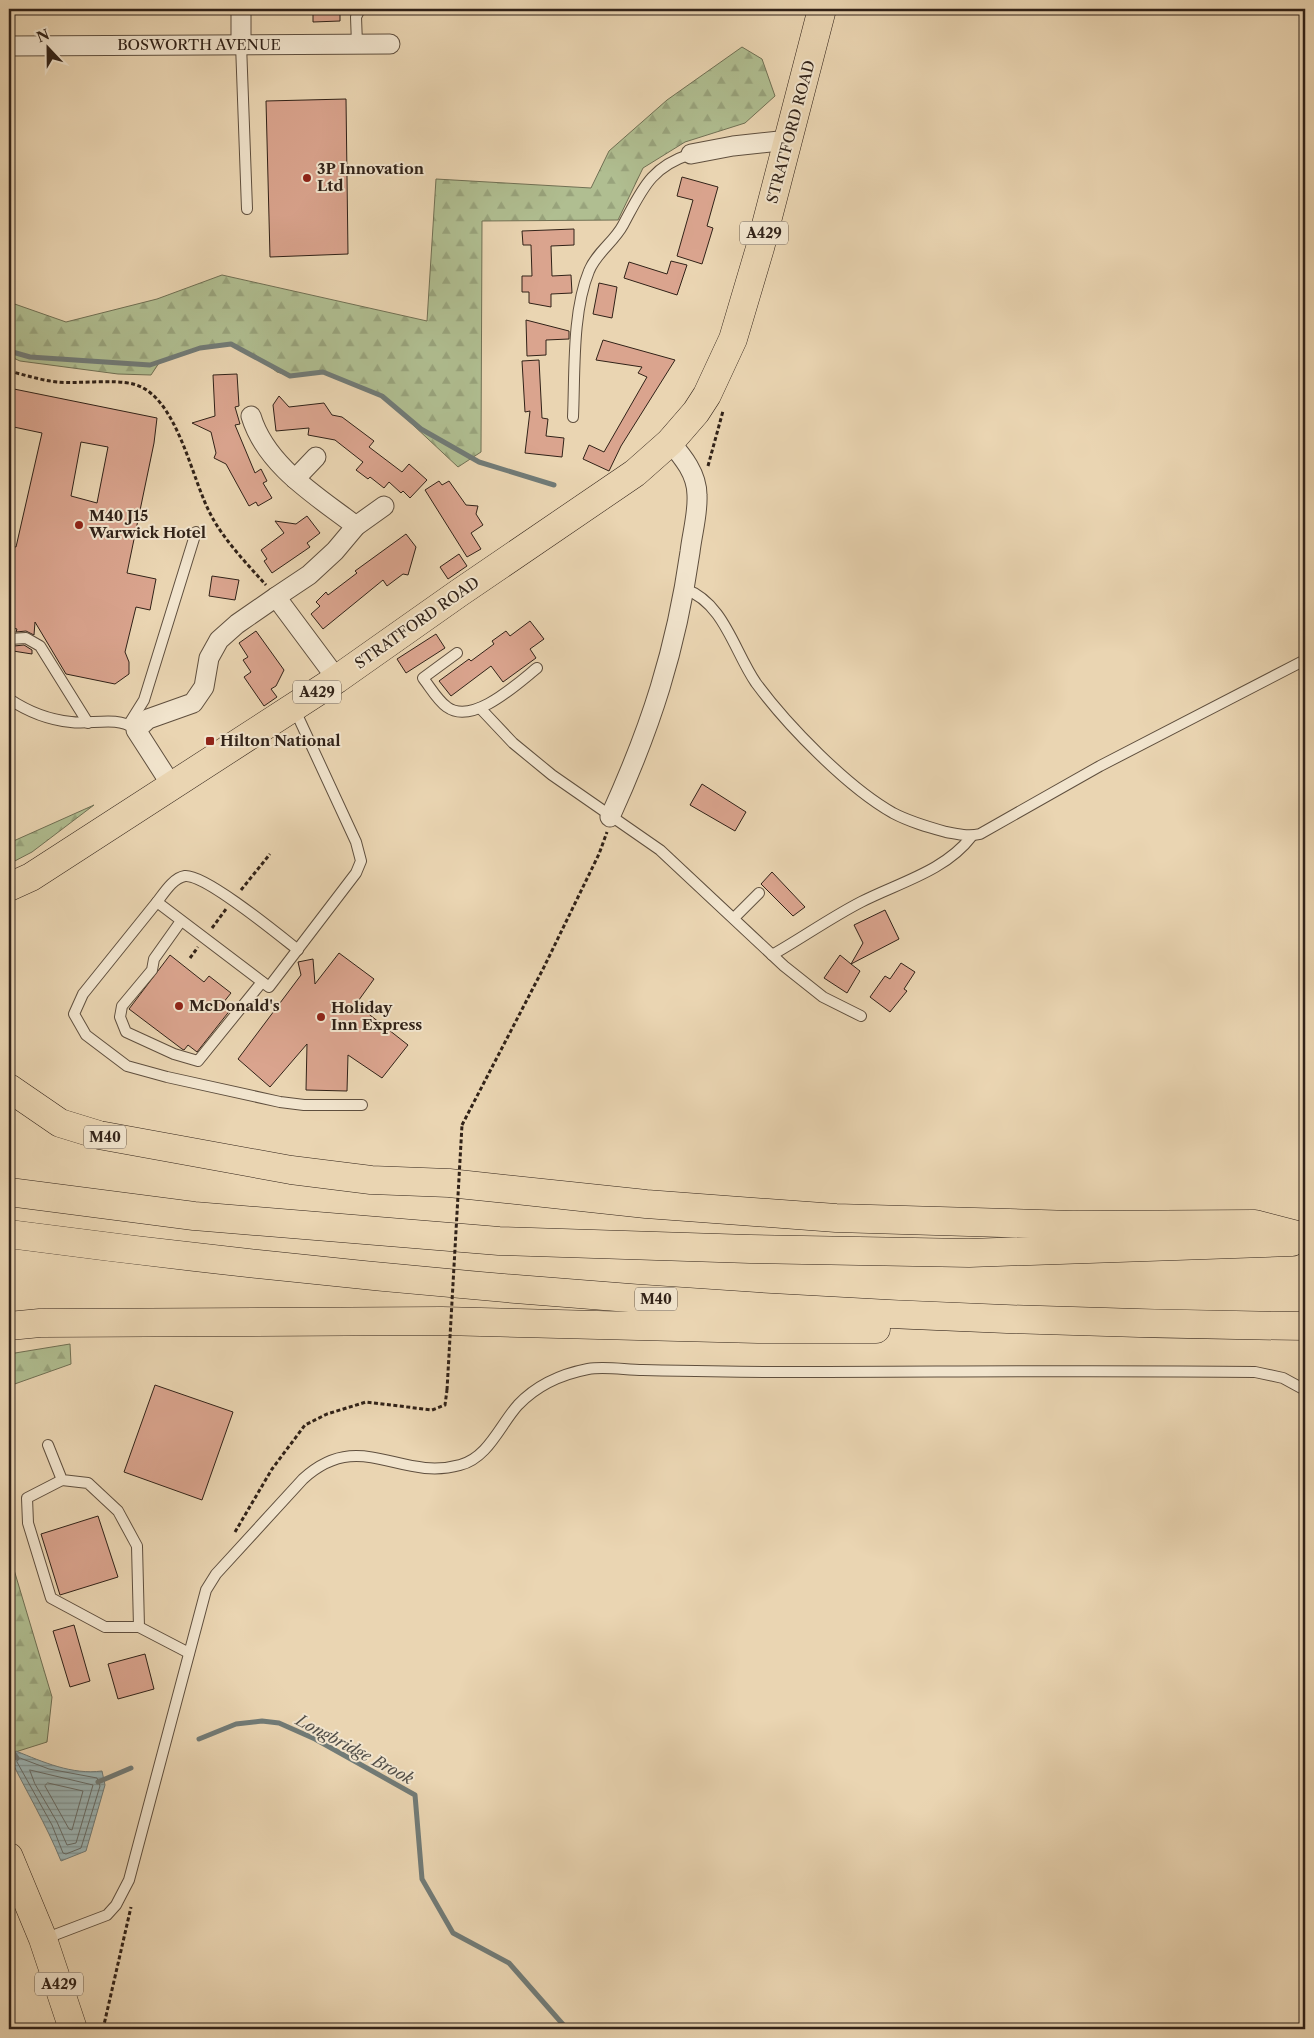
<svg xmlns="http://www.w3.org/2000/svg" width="1314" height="2038" viewBox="0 0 1314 2038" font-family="'Libre Caslon Text',serif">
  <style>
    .forest { fill: url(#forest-firs); stroke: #707054 }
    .water { fill: url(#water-rules); stroke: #717b77 }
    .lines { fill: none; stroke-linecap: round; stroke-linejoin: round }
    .shore { stroke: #666c68; stroke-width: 1 }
    .stream { stroke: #717b77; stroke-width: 5 }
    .building { fill: #daa48e; stroke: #312218; fill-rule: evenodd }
    .lane-casing { stroke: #5f4f3e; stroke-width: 12 }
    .street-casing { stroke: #5f4f3e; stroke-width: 21 }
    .highway-casing { stroke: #312218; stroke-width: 29 }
    .path { stroke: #312218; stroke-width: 3; stroke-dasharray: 4 2.5; stroke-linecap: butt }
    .lane { stroke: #f1e4cd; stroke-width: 10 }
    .street { stroke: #f1e4cd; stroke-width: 19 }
    .highway { stroke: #ead5b2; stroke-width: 28 }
    .path-bridge { stroke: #312218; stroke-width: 3; stroke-dasharray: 4 2.5; stroke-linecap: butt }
    .poi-dot { fill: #8f2418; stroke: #f1e4cd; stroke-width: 2 }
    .labels { text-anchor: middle; stroke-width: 4; stroke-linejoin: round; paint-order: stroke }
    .shield { fill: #f1e4cd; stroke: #6b5c4e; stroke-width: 1 }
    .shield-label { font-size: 14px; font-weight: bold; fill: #312218 }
    .street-label { font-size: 15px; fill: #312218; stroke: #f1e4cd }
    .poi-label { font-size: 15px; font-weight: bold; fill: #312218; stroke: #f1e4cd; text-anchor: start }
    .water-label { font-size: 16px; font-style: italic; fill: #514e48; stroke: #f1e4cd }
  </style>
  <defs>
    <pattern id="forest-firs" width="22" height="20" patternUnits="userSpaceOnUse" patternTransform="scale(1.25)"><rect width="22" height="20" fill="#b0be91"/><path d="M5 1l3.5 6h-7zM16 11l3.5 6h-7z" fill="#98a37c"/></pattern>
    <pattern id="water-rules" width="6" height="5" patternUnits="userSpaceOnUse" patternTransform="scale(1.25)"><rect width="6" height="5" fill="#9cb6b7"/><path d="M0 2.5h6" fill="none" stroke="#809494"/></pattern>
  </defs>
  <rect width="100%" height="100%" fill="#ead5b2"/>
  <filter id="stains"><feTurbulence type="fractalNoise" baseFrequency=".004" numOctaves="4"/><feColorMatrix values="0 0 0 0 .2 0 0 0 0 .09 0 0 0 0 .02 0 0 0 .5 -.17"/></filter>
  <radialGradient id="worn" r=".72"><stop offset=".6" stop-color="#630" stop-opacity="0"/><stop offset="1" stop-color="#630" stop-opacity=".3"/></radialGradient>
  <g class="forest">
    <path d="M742,47L762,59L775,96L745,123L685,142L643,168L618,220L482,221L481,452L458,467L382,396L323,372L290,376L277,372L255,355L231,344L200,348L161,360L151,375L118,374L20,361L9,356V302L66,322L157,299L222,275L427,321L436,179L591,188L609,151L667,100Z"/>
    <path d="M94,805L32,852L9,864V843Z"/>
    <path d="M70,1344L71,1364L9,1386V1354Z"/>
    <path d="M9,1553L52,1697L47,1742L9,1754Z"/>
  </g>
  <path class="water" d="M16,1751C43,1762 72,1775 102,1771L105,1785L86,1851L61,1861C46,1824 26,1791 9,1756Z"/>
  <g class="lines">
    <g class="shore">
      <path d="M20,1758L49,1769L97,1778L100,1786L81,1848L66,1854L63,1853L52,1825L17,1762Z"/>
      <path d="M30,1770L93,1785L76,1843L67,1845L57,1822L35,1784Z"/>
      <path d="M48,1783L83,1791L72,1830L69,1829L45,1786Z"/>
    </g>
    <g class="stream">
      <path d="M9,351L30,357L150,365L200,348L231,344L290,376L323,372L382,396L421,429L479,462L554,485"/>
      <path d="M199,1739L236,1724L262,1721L279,1723L315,1739L415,1795L422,1879L453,1933L509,1963L567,2029"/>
      <path d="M9,1747L17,1758"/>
      <path d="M98,1782L131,1768"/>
    </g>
  </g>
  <g class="building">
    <path d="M313,9H340V21L313,22Z"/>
    <path d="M346,99L348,254L270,257L266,101Z"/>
    <path d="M682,177L718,187L707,226L713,228L702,264L677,256L693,200L677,196Z"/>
    <path d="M574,229V245L551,246L552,276L571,275L572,293L551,294V307L529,303V292H522V276H532L531,245H523L522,231Z"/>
    <path d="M671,261L687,265L677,295L624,278L629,262L667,274Z"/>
    <path d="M599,283L617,287L612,318L593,314Z"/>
    <path d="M526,320L569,331V339L546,340V355L527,356Z"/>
    <path d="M603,340L675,360L621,446L609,471L583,459L589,445L604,452L647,377L638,373L642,367L596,360Z"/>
    <path d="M539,360L542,418L548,419L546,436L564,438L562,457L525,453L530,411L525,412L522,361Z"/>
    <path d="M237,374L239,406L235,407L240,424L235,425L255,473L261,469L267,481L263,483L272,498L258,506L256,502L249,506L226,464L214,458L216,453L211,432L192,423L215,416L213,375Z"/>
    <path d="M9,388L157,418L154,443L127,573L156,579L150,610L136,607L125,652L129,662V674L115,684L66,674L35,622L34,635L26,631L16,632L17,629L9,627V546L16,547L42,433L9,426ZM81,442L108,447L97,503L71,496Z"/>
    <path d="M279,396L289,407L324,403L332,415L342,417L374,441L369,447L402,472L409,464L427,480L410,498L403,491L401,493L389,482L384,488L370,477L368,479L356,470L363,462L335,440L308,435L309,428L276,431L273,405Z"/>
    <path d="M439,481L442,485L449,481L466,505L478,506L476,514L483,525L471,533L481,549L467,557L425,490Z"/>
    <path d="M307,516L320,533L307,543L310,547L272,573L264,561L267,559L261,550L284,533L275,521L296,524Z"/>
    <path d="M406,534L416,547L408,575L403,574L387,586L383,580L323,629L311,614L320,606L316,602L326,592L328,595L357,573L355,571Z"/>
    <path d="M459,554L467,566L448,579L440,567Z"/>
    <path d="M212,576L239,580L235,600L209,596Z"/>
    <path d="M530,621L544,639L530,649L536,658L503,682L491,666L451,696L439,681L469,659L471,661L494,644L492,641L506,631L510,636Z"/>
    <path d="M256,631L284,670L276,686L271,689L277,697L264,706L244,677L251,672L243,660L248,657L239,643Z"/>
    <path d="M436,634L445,648L406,673L397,659Z"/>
    <path d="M24,645L32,650V654L13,651L14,646Z"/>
    <path d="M702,784L746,812L735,831L690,805Z"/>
    <path d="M772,872L805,907L793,916L761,884Z"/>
    <path d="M885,910L899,939L851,964L860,971L847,993L824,978L840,955L851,964L863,943L854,925Z"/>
    <path d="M339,953L374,979L356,1004L408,1045L382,1078L348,1055L347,1091L306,1090L307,1044L270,1087L238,1059L301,975L298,962L313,959L315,984Z"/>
    <path d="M170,955L204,982L209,976L231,993L223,1003L231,1009L197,1052L188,1045L184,1050L182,1049L129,1009Z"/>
    <path d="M901,963L915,972L904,989L907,991L890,1012L870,997L885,976L890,979Z"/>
    <path d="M155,1385L233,1412L202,1500L124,1472Z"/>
    <path d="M98,1516L118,1577L60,1595L41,1534Z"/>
    <path d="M74,1625L90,1681L70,1687L53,1631Z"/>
    <path d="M145,1654L154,1689L118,1699L108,1664Z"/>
  </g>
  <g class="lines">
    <defs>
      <g id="lane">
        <path d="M241,44L247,209"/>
        <path d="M357,44L356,17L360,9"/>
        <path d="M573,417C575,373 572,312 589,271C596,253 614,242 623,225C642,190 650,167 691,154"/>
        <path d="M685,589C724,603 734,651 756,683C787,725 847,787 893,813C910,822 928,827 946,832C958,834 968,837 980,834L1100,766L1305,660"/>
        <path d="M9,639L26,638L40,646L88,723"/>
        <path d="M457,653L423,678C430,687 438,701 447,707C473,726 518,683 537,668"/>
        <path d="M9,699C27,711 50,720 71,722C89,725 118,716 133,728"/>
        <path d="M294,708L356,842L361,861L356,873L269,987L157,902L83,994L74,1014L86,1035L127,1066L167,1077L280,1102L304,1105H362"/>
        <path d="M480,708L513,743L552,775L660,850L784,966L823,997L861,1016"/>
        <path d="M129,724L144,700L196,532"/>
        <path d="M157,902C164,893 173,878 185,876C205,874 279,935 298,950"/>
        <path d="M734,918L759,893"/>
        <path d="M181,921L154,959L152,970L122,1006L120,1017L126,1032L174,1054L198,1061L262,982"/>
        <path d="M772,955C802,938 830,918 861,902C898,883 945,871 971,837"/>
        <path d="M48,1445L62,1480L88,1483L118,1511L137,1546L139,1627L189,1653"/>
        <path d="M62,1480L27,1498L28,1523L51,1598L105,1627H139"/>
        <path d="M44,1939L107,1915L116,1905L129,1880L206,1590L216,1574L303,1479C360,1427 399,1482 460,1465C488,1458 500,1425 518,1405C536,1386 562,1374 588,1369C605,1366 626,1370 643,1370C688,1371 733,1372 779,1372C937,1372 1096,1370 1255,1372L1283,1378L1305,1390"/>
      </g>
      <g id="street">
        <path d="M241,9V44"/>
        <path d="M9,46L390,44"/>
        <path d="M691,154L733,146L789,140"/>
        <path d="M251,416C266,466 317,496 356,526"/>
        <path d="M295,479L316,457"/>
        <path d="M337,679L276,597L309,575L335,551L356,526L384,506"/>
        <path d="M172,786L136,730L148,719L193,703L204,687L209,658L219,640L237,624L276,597"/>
        <path d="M610,817C651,727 676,650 690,552C692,534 698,514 697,495C697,474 683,457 670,442"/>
      </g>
      <g id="highway">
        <path d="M9,887L31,877L337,679L459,593L635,473L670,442L696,412L707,395L733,339L760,248L822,9"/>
        <path d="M9,1088L60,1123L99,1135L291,1170L371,1180L449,1183L646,1204L836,1218L1073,1225L1255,1224L1305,1237"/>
        <path d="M9,1192L194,1216L499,1241L750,1249L969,1253L1292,1242"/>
        <path d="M9,1234C438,1291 872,1322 1305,1326"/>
        <path d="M9,1326L40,1323L442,1321L758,1329H876"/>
        <path d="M9,1857L43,1939L73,2029"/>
      </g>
    </defs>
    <use href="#lane" class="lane-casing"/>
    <use href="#street" class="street-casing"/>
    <use href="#highway" class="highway-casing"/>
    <g class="path">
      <path d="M9,371C25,375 40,380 57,382C78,384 113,379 133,384C178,395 191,480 212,517C225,541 247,564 266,585"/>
      <path d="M708,466L723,411"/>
      <path d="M241,890L270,854"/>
      <path d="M212,928L226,909"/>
      <path d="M190,958L198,947"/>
      <path d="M462,1125L544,967L599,854L607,832"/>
      <path d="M235,1532L272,1469L305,1425L327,1414L366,1402L432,1410L445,1405L447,1390"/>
      <path d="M103,2029L131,1907"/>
    </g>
    <use href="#lane" class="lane"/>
    <use href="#street" class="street"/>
    <use href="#highway" class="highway"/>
    <path class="path-bridge" d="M447,1390L462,1125"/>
  </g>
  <g class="poi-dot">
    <circle cx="307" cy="178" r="5"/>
    <circle cx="79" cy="525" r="5"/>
    <rect x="205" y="736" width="10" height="10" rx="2.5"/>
    <circle cx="179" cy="1006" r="5"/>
    <circle cx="321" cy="1017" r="5"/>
  </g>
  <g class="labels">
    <g class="shield">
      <rect x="740" y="221.5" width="48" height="23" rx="4"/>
      <rect x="293" y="680.5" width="48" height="23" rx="4"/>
      <rect x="84" y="1125.5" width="42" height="23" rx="4"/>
      <rect x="635" y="1287.5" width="42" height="23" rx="4"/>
      <rect x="35" y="1972.5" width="48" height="23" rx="4"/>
    </g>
    <g class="shield-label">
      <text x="764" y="238">A429</text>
      <text x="317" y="697">A429</text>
      <text x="105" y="1142">M40</text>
      <text x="656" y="1304">M40</text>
      <text x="59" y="1989">A429</text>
    </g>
    <g class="street-label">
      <text x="199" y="50">BOSWORTH AVENUE</text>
      <text transform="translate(791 132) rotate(-75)" y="5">STRATFORD ROAD</text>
      <text transform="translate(417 623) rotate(-35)" y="5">STRATFORD ROAD</text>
    </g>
    <g class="poi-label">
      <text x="317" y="174">3P Innovation<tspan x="317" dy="17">Ltd</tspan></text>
      <text x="89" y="521">M40 J15<tspan x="89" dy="17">Warwick Hotel</tspan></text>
      <text x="220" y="746">Hilton National</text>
      <text x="189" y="1011">McDonald's</text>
      <text x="331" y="1013">Holiday<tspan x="331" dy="17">Inn Express</tspan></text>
    </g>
    <g class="water-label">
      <text transform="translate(355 1749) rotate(28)" y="6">Longbridge Brook</text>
    </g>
  </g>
  <rect width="1314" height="2038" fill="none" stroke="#ead5b2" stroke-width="30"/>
  <rect x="10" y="10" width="1294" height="2018" fill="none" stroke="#312218" stroke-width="2.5"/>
  <rect x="15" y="15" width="1284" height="2008" fill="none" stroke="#312218"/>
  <g transform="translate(48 48) rotate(338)" stroke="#f1e4cd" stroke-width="4" paint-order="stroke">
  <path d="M0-4L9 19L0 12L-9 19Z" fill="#312218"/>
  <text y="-8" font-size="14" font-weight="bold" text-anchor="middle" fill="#312218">N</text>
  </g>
  <rect width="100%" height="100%" filter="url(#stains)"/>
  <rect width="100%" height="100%" fill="url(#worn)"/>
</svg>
